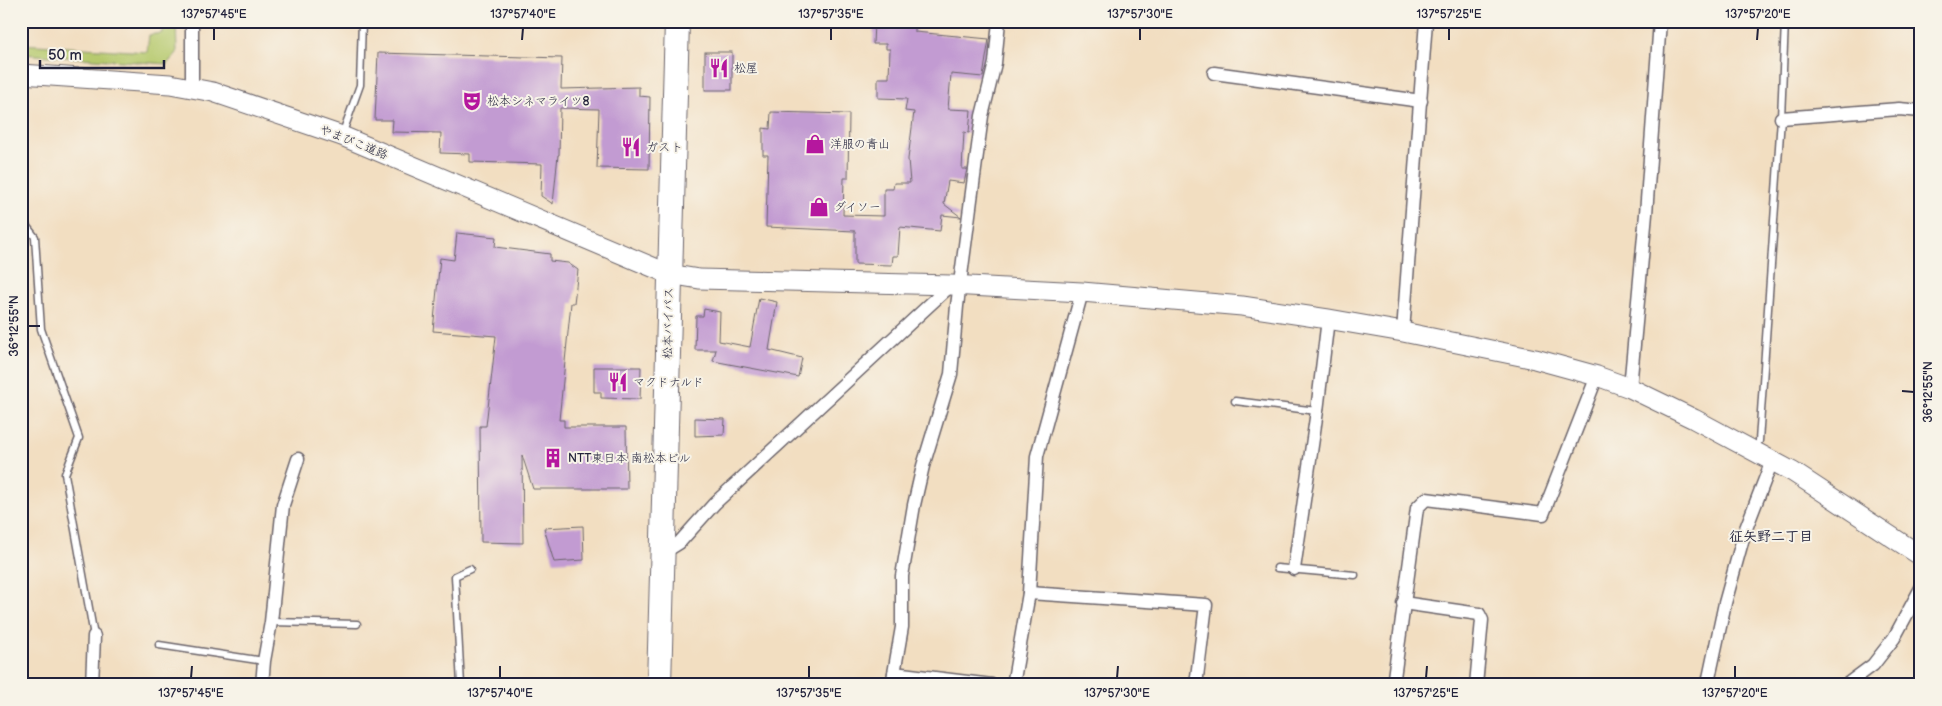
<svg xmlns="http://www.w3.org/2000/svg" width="1942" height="706" viewBox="0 0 1942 706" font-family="'Balsamiq Sans','Klee One',sans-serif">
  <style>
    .green { fill: #b6c96d; stroke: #6c7654 }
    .building { fill: #c29bd2 }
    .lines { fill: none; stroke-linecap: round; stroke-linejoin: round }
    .lane-casing { stroke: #6b646a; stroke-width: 9 }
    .street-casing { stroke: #6b646a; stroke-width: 15 }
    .secondary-casing { stroke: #6b646a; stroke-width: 21 }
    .highway-casing { stroke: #6b646a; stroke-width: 26 }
    .lane { stroke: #fff; stroke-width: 6 }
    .street { stroke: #fff; stroke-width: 12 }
    .secondary { stroke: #fff; stroke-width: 19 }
    .highway { stroke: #fff; stroke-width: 24 }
    .ticks { fill: none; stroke: #22223b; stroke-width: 2 }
    .labels { text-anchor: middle; stroke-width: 4; stroke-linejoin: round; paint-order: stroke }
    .poi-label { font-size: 12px; fill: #22223b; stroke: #f7f3e8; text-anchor: start }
    .street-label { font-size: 12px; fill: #22223b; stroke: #f7f3e8 }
    .neighbourhood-label { font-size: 14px; font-weight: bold; fill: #22223b; stroke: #f7f3e8 }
    .neatline { fill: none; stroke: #22223b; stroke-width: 2 }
    .ticks-label { font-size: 12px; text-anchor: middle; fill: #22223b }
  </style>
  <rect width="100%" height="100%" fill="#f7f3e8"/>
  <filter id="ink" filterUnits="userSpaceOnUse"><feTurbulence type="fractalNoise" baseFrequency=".02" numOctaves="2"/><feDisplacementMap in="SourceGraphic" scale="10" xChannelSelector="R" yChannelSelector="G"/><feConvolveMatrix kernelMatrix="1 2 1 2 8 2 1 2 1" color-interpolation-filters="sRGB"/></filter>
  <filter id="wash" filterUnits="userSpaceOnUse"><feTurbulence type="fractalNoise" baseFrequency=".0096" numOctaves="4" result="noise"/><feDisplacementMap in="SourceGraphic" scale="20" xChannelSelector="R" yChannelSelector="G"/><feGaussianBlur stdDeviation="1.12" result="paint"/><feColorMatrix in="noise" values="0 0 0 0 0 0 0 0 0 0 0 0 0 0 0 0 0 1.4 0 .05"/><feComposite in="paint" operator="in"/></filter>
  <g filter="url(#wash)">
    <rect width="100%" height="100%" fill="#f2dec1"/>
    <path class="green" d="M163,21H176L177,53L167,64L21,54V44L147,52L149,35L162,33Z"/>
    <g id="blocks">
      <g class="building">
        <path d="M874,23L915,25V32L989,39L983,77L951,74L948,109L971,110L969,133L964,132L962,169H967L964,183L948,181L944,204L961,217L942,215L940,231L900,227L898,256H893L892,265L855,264V231L766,227L768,155H763V128L770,129L771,112L849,114L848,178H844L843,215L884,216V189H893L894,183H910L908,159L914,112L905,111L907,99L878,98V78H889L890,49H886V44H873Z"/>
        <rect x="705" y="52" width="27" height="38"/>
        <path d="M378,53L562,58L561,89L639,87V96L650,97L649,169L597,168L599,109L560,108L559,155H558L553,204L541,196L542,164L470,162V154L440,153L441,133L392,132L393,120H375Z"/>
        <path d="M457,233L496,237L495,247L550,254V261L568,263L578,270L574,303H571L559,420H564V427H626L627,489H533L522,455L523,543L481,542L480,426H486L496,336L433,331L440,258L454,260Z"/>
        <path d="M759,298L777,302L769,350L802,358L798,377L713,361L716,350H695L696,316H703L704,309L720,312L719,341L750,347Z"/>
        <path d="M594,367H641L640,399L601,398V392H594Z"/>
        <path d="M695,418L725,419L724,435L695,436Z"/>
        <path d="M583,526L584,560L554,562L544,528Z"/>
      </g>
    </g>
  </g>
  <g filter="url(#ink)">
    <use href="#blocks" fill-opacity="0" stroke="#6b646a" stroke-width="1"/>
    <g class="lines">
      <defs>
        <g id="lane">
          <path d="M342,135L360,85L362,21"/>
          <path d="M21,219L35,237L41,329L79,438L65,474L94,636"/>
          <path d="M1235,401L1317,411"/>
          <path d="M1759,441L1781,118L1785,21"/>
          <path d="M1277,568L1355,575"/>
          <path d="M271,622L357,624"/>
          <path d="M159,645L264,661"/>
          <path d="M461,685L455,576L470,569"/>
        </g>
        <g id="street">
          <path d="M192,21V88"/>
          <path d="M1214,73L1421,101"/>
          <path d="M1781,118L1899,109L1921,111"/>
          <path d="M1403,332L1426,21"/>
          <path d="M1630,388L1646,214L1660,21"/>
          <path d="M663,553L679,543L715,503L951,285"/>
          <path d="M1294,569L1317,411L1328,319"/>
          <path d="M1029,593L1206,605L1196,685"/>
          <path d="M1403,603L1479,614L1482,620L1476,685"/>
          <path d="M894,673L992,685"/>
          <path d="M92,685L94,636"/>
          <path d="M262,685L264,661L271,622L283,505L298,459"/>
          <path d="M892,685L902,627V576L914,505L923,466L951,374L957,306L982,116L995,63L999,21"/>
          <path d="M1013,685L1029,593L1037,456L1082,292"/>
          <path d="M1393,685L1417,508L1426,499L1543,514L1597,376"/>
          <path d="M1709,685V678L1725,603L1745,531L1772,461"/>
          <path d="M1846,685L1873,665L1894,638L1921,588"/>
        </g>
        <path id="secondary" d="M21,74L170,84L213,92L342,136L669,274L699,279L951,285L1082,292L1242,306L1328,319L1403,332L1535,359L1597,376L1630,388L1694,419L1793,472L1921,556"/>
        <path id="highway" d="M659,685L677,21"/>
      </defs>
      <use href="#lane" class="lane-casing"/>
      <use href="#street" class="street-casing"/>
      <use href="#secondary" class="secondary-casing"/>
      <use href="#highway" class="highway-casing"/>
      <use href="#lane" class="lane"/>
      <use href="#street" class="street"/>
      <use href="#secondary" class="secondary"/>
      <use href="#highway" class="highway"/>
    </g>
  </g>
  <path class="ticks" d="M214,40V28M522,40L523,28M831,40V28M1140,40V28M1449,40V28M1757,40L1758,28M28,326H40M1902,391L1914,392M191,678L192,666M500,678V666M809,678V666M1117,678L1118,666M1426,678L1427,666M1735,678V666"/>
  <defs>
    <symbol id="restaurant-bare" viewBox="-9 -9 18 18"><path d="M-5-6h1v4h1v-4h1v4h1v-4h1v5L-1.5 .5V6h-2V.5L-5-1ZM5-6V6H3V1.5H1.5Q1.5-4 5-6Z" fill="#b5179e" stroke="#f7f3e8" stroke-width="2.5" paint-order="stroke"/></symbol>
    <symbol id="theatre-bare" viewBox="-9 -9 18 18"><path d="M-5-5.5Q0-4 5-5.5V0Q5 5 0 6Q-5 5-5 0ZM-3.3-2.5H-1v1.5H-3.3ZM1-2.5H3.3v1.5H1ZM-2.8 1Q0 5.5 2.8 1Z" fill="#b5179e" stroke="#f7f3e8" stroke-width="2.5" paint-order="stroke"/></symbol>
    <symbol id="shop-bare" viewBox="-9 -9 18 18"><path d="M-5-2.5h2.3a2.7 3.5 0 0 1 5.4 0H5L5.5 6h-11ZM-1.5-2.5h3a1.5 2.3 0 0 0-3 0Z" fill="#b5179e" stroke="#f7f3e8" stroke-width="2.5" paint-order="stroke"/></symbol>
    <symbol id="building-bare" viewBox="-9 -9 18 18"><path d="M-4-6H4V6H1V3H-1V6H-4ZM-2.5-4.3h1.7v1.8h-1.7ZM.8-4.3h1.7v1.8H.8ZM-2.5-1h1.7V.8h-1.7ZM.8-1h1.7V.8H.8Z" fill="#b5179e" stroke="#f7f3e8" stroke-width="2.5" paint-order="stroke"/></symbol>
  </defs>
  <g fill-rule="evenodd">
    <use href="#restaurant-bare" x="705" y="54" width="28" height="28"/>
    <use href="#theatre-bare" x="458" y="87" width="28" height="28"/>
    <use href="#shop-bare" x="801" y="130" width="28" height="28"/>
    <use href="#restaurant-bare" x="617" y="133" width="28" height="28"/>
    <use href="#shop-bare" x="805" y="193" width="28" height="28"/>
    <use href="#restaurant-bare" x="604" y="368" width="28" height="28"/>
    <use href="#building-bare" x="539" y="444" width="28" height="28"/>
  </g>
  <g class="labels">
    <g class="poi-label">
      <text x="734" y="72">松屋</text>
      <text x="487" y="105">松本シネマライツ8</text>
      <text x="830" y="148">洋服の青山</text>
      <text x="646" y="151">ガスト</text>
      <text x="834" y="211">ダイソー</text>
      <text x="633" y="386">マクドナルド</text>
      <text x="568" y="462">NTT東日本 南松本ビル</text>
    </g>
    <g class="street-label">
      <text transform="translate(354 142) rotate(22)" y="4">やまびこ道路</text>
      <text transform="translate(668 323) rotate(-89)" y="4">松本バイパス</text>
    </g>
    <g class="neighbourhood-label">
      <text x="1771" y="541">征矢野二丁目</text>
    </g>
  </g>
  <rect width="1942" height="706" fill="none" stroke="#f7f3e8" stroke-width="55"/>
  <path d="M40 60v8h124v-8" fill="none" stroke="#22223b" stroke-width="2.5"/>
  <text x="48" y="60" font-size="15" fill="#22223b" stroke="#f7f3e8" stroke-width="4" paint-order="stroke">50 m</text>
  <rect x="28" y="28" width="1886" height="650" class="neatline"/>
  <g class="ticks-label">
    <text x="214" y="18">137°57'45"E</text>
    <text x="523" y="18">137°57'40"E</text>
    <text x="831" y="18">137°57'35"E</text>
    <text x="1140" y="18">137°57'30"E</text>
    <text x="1449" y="18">137°57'25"E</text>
    <text x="1758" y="18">137°57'20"E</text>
    <text transform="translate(14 326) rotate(-90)" y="4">36°12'55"N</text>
    <text transform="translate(1928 392) rotate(-90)" y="4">36°12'55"N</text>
    <text x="191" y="697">137°57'45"E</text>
    <text x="500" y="697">137°57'40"E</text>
    <text x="809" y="697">137°57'35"E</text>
    <text x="1117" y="697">137°57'30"E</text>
    <text x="1426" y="697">137°57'25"E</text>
    <text x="1735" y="697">137°57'20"E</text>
  </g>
</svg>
